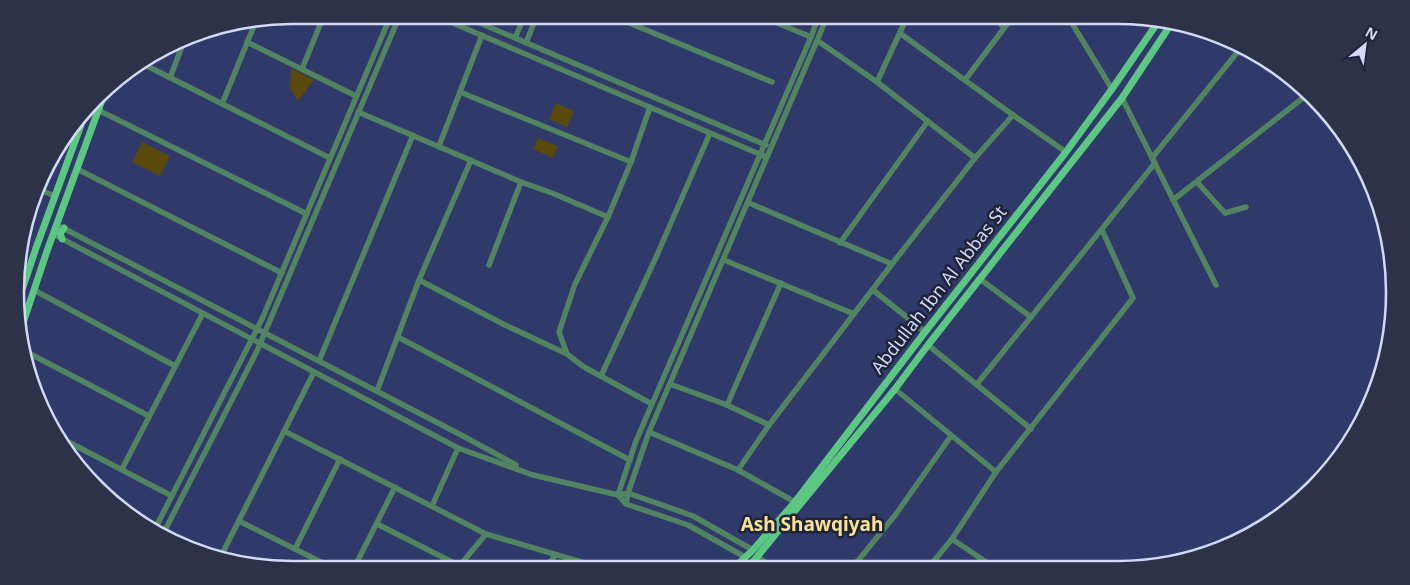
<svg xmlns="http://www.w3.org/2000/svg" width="1410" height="585" viewBox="0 0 1410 585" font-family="'Noto Sans',sans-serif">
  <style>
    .green { fill: #59490a }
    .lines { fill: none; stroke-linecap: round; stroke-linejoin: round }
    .minor { stroke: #538462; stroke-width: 5.5 }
    .major { stroke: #5cc782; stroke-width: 7 }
    .labels { text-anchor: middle; stroke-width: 5; stroke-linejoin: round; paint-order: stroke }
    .street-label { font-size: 18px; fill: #d2daf8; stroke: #1e2339 }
    .neighbourhood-label { font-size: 19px; font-weight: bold; fill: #fae295; stroke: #1e2339 }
    .rim { fill: none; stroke: #d2daf8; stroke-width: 2.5 }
  </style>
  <rect width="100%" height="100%" fill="#2f396a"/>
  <g class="green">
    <path d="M291,68L314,80L298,101L290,88Z"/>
    <path d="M556,103L574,111L567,127L549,119Z"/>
    <path d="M538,138L558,146L553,158L533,149Z"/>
    <path d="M142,142L170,156L160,176L132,162Z"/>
  </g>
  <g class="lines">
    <g class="minor">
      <path d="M434,15L764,156"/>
      <path d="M461,15L766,145"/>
      <path d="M610,15L772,82"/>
      <path d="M758,15L811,37"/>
      <path d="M993,15L1004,28"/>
      <path d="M1067,15L1112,89"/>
      <path d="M901,34L1013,115L1066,152"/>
      <path d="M515,38L525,15"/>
      <path d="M818,41L877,82L975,158"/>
      <path d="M247,42L356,96"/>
      <path d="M526,43L537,15"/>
      <path d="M143,64L330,158"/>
      <path d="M302,69L324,15"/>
      <path d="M170,78L184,41"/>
      <path d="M965,80L1014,15"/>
      <path d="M877,82L908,15"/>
      <path d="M460,92L631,162"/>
      <path d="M1122,98L1216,285"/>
      <path d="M222,104L256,21"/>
      <path d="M650,107L631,162L608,217L575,284L559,332L567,354L584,367L652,404"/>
      <path d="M98,110L307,214"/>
      <path d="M358,112L521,182L552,193L608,217"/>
      <path d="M439,146L482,35"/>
      <path d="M1152,158L1240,49"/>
      <path d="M77,169L282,273"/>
      <path d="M1197,182L1225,213L1246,207"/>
      <path d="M40,190L55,196"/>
      <path d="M1173,200L1308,94"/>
      <path d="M749,203L892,264"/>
      <path d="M61,227L463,436L516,465"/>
      <path d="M53,234L458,448L533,475L618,495L628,493L693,516L753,550"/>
      <path d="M840,243L928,121"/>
      <path d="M724,260L854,314"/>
      <path d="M18,264L29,268"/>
      <path d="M489,265L521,182"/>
      <path d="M980,279L1031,317"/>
      <path d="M419,280L505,325L567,354"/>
      <path d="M34,290L175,366"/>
      <path d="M873,290L925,332"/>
      <path d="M398,337L630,460"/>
      <path d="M928,345L1031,429"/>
      <path d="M21,349L149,416"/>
      <path d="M319,361L413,135"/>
      <path d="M601,376L657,255L710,133"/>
      <path d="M670,384L727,405L769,425"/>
      <path d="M977,384L1155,163"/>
      <path d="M895,389L996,472"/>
      <path d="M377,391L419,280L471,160"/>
      <path d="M727,405L781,283"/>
      <path d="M284,431L486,534L605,569"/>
      <path d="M649,432L738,470L795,502"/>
      <path d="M55,435L172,496"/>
      <path d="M122,469L203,313"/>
      <path d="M738,470L769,425L892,264L975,158L1013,115"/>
      <path d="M618,495L636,441L811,37L819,15"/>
      <path d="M618,495L626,504L688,525L745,557"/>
      <path d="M626,504L628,493L649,432L828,15"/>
      <path d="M432,506L458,448"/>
      <path d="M239,521L337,570"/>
      <path d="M377,524L460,566"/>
      <path d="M155,529L262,319L391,15"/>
      <path d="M163,534L257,351L400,15"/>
      <path d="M952,539L995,568"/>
      <path d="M295,549L340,459"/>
      <path d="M758,557L774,569"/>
      <path d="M220,558L314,372"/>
      <path d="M852,568L896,514L951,436"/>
      <path d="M928,568L952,539L996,472L1133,298L1102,230"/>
      <path d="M543,569L556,555"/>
      <path d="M353,570L395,487"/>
      <path d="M456,570L486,534"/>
    </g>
    <g class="major">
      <path d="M62,239L60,233L64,228"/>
      <path d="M19,299L36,248L85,114"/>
      <path d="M20,332L47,251L106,89"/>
      <path d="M733,569L753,550L795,502L925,332L1066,152L1112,89L1158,22"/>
      <path d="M747,569L895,389L928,345L1122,98L1171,24"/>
    </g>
  </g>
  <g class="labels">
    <g class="street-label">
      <text transform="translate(939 290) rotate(-52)" y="6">Abdullah Ibn Al Abbas St</text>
    </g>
    <g class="neighbourhood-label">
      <text x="812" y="531">Ash Shawqiyah</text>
    </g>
  </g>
  <path d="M0 0H1410V585H0ZM292 24H1118A268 268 0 0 1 1386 292V293A268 268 0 0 1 1118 561H292A268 268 0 0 1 24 293V292A268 268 0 0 1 292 24Z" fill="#2c3248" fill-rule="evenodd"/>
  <path class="rim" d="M292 24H1118A268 268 0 0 1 1386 292V293A268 268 0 0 1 1118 561H292A268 268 0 0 1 24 293V292A268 268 0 0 1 292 24Z"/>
  <g transform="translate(1365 45) rotate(29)" stroke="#1e2339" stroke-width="4" paint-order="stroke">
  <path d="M0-4L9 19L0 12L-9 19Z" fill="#d2daf8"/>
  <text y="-8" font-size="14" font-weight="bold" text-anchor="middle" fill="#d2daf8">N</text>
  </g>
</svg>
